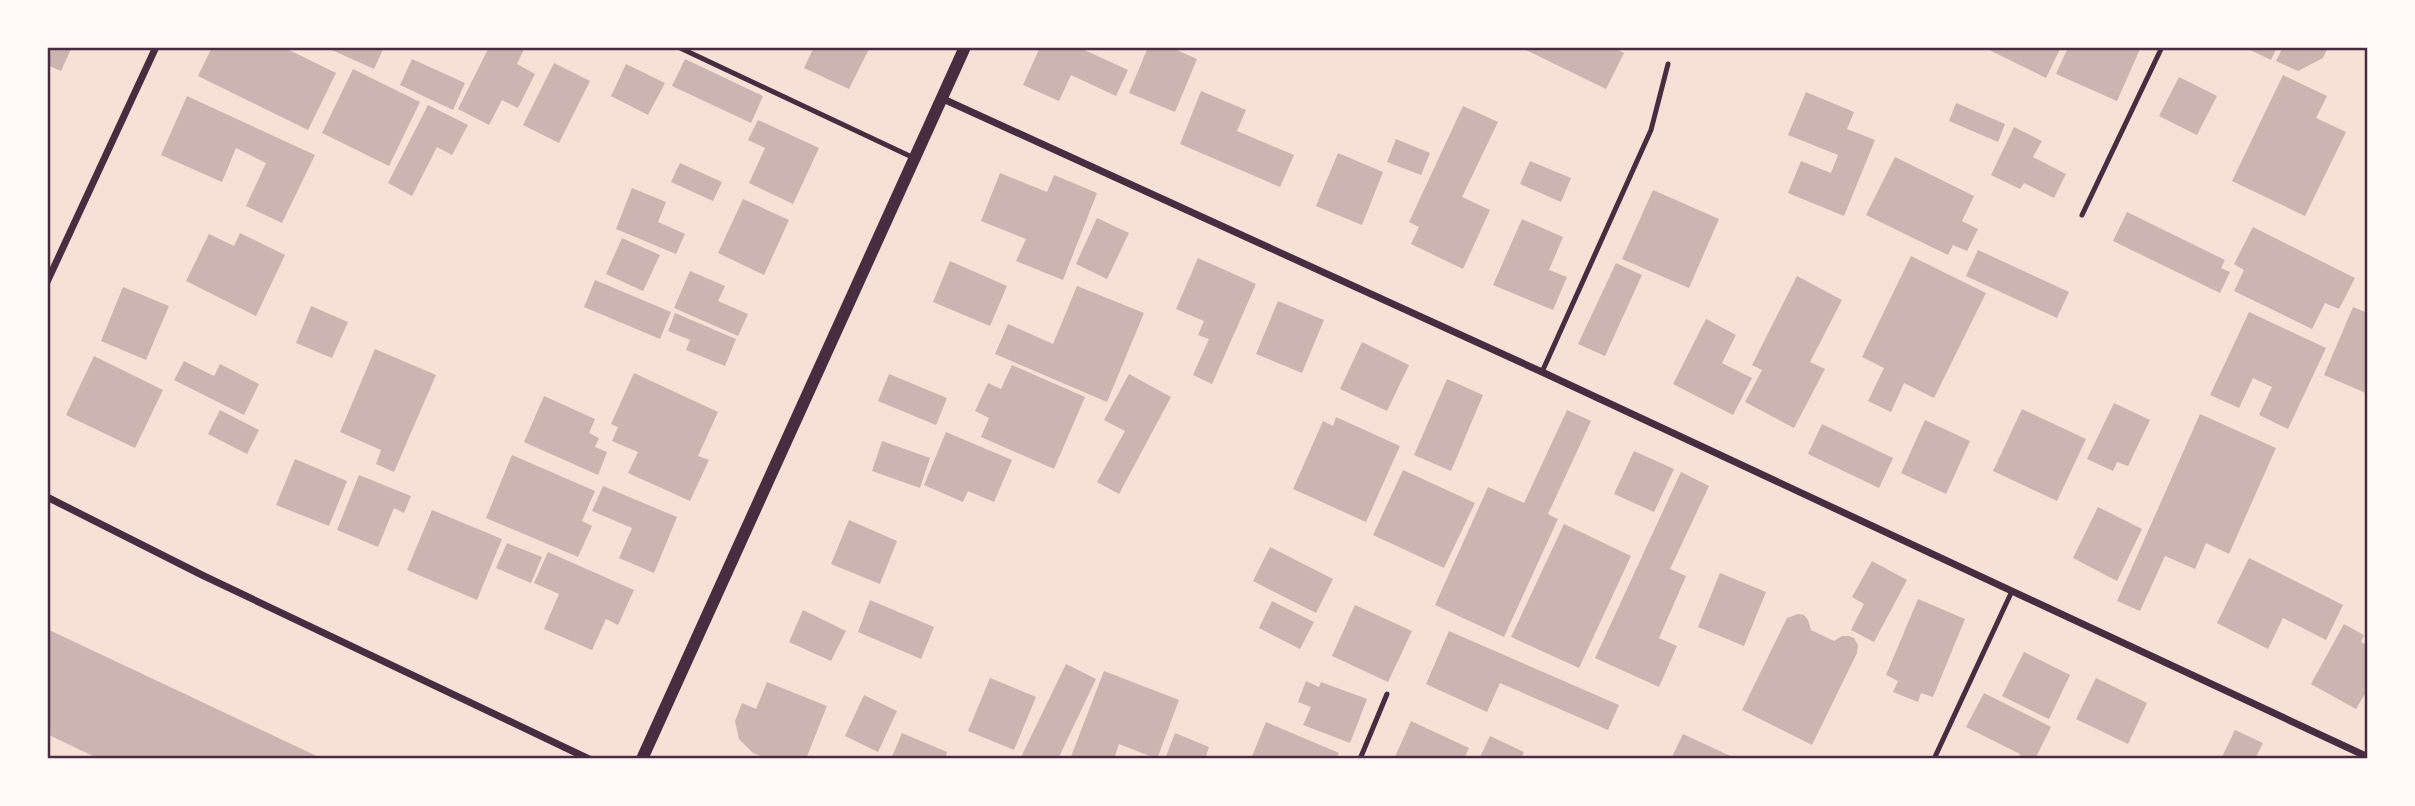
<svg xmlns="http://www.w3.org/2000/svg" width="2415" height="806" viewBox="0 0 2415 806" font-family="'Fira Sans Condensed',sans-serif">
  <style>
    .building { fill: #ccb4b1 }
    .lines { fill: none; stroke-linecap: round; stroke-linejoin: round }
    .service { stroke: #4a2c40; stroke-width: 5 }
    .minor { stroke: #4a2c40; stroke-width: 7 }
    .tertiary { stroke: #4a2c40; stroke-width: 12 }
    .neatline { fill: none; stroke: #4a2c40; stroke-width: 2.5 }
  </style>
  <rect width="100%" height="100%" fill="#f7e1d7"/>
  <g class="building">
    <path d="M47,47H72L61,71L47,65Z"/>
    <path d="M212,47H283L336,73L308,130L198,76Z"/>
    <path d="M325,47H384L374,69Z"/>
    <path d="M489,47H525L517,64L535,74L518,108L502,100L489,125L458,109Z"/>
    <path d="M809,47H870L849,89L804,68L813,49Z"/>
    <path d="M1040,47H1078L1128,70L1116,96L1071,75L1059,101L1023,85Z"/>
    <path d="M1148,47H1170L1197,59L1175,112L1129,93Z"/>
    <path d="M1520,47H1612L1624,53L1606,89Z"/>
    <path d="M1983,47H2061L2046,78Z"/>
    <path d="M2068,47H2141L2117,101L2056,74Z"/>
    <path d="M2244,47H2277L2271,60Z"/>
    <path d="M2283,47H2328L2323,58L2298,71L2276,61Z"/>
    <path d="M412,59L465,83L453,110L400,85Z"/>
    <path d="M685,59L763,96L751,123L672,86Z"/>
    <path d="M554,63L590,81L559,143L523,125Z"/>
    <path d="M626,64L665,83L648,115L611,96Z"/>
    <path d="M353,69L420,102L389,166L322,133Z"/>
    <path d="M2283,75L2327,96L2316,118L2346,132L2305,216L2232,181Z"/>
    <path d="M2179,77L2217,96L2197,135L2159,116Z"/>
    <path d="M1201,91L1246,110L1237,131L1294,155L1280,187L1180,144Z"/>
    <path d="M1806,92L1854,112L1847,129L1875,140L1844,216L1788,193L1801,161L1831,173L1838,155L1788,135Z"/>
    <path d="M187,96L315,155L282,223L246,206L266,163L236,148L222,182L161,155Z"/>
    <path d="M1956,103L2005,124L1998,142L1949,121Z"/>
    <path d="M428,105L468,125L452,155L437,147L412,196L388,183Z"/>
    <path d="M1463,106L1498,122L1462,197L1490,210L1463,269L1411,244L1419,227L1409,222Z"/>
    <path d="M758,120L819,148L793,204L749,183L765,148L748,140Z"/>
    <path d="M2014,127L2042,141L2033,157L2066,174L2054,198L2024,183L2020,189L1991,175Z"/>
    <path d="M1396,139L1430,153L1421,175L1387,162Z"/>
    <path d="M1338,153L1383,172L1362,225L1316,206Z"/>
    <path d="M1895,157L1974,196L1962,221L1978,229L1967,251L1953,245L1948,255L1866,215Z"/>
    <path d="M1530,161L1571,178L1561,202L1520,184Z"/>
    <path d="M680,163L722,182L713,201L671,182Z"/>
    <path d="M1000,173L1047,192L1054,175L1097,193L1063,280L1016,261L1026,239L981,221Z"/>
    <path d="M632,188L666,202L658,222L685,234L676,254L616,229Z"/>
    <path d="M1653,190L1719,219L1689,288L1622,259Z"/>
    <path d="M743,199L789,220L764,275L718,253Z"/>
    <path d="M2127,212L2225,260L2221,268L2230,272L2220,293L2113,241Z"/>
    <path d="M1097,218L1129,233L1107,279L1076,264Z"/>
    <path d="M1522,219L1563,237L1549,270L1567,277L1553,310L1493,285Z"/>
    <path d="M2253,227L2355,278L2339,309L2325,303L2312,329L2234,291L2244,270L2234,264Z"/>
    <path d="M240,233L285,255L256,316L186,281L209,234L234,246Z"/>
    <path d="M622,238L660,255L643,291L606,274Z"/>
    <path d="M1978,250L2069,292L2057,318L1966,276Z"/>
    <path d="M1911,256L1986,293L1934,398L1904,383L1891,412L1868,401L1884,368L1862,357Z"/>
    <path d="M1198,258L1256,284L1212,384L1193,375L1209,339L1198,335L1204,321L1176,309Z"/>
    <path d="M950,261L1007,286L990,326L933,302Z"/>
    <path d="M1616,263L1642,275L1605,356L1578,344Z"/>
    <path d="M690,271L725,286L718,301L748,314L738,336L674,308Z"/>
    <path d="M1797,276L1842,300L1810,362L1825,369L1794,428L1745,402L1762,370L1752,365Z"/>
    <path d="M595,280L671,312L660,339L584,307Z"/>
    <path d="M1077,286L1144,313L1107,402L995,354L1008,324L1053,344Z"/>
    <path d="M123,287L169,306L146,360L101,341Z"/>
    <path d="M1278,301L1324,320L1302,373L1256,354Z"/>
    <path d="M311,306L348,322L332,358L296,343Z"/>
    <path d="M2353,307L2368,313V394L2324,375Z"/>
    <path d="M2249,312L2326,348L2288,429L2259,415L2272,387L2253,378L2239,408L2210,395Z"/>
    <path d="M675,313L736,339L725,366L686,350L690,340L668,331Z"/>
    <path d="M1706,319L1736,335L1722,363L1752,378L1733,415L1673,384Z"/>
    <path d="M1362,342L1409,365L1387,411L1340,389Z"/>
    <path d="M375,349L436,375L394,472L376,464L381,450L340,432Z"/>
    <path d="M94,356L163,390L135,448L66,415Z"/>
    <path d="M184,361L214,376L220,364L259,384L244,415L174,380Z"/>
    <path d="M1012,365L1085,397L1054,469L981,437L989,418L975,411L988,383L1001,389Z"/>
    <path d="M634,373L718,412L698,456L709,460L690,501L628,473L638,452L612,441L618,427L611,424Z"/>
    <path d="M889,374L947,398L936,425L878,401Z"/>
    <path d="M1129,374L1171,397L1119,494L1097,482L1125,431L1104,420Z"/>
    <path d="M1447,379L1483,395L1451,471L1414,455Z"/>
    <path d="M544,396L595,419L589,433L599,438L595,447L607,452L598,475L524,442Z"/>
    <path d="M2114,403L2150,420L2128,466L2117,462L2113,471L2087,459Z"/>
    <path d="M2022,409L2086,439L2057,501L1993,471Z"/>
    <path d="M220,410L259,430L247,454L208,434Z"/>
    <path d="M1567,410L1591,421L1548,514L1558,519L1504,637L1435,605L1488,487L1524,503Z"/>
    <path d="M2200,414L2276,448L2229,554L2206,543L2195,569L2165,556L2140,611L2117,601Z"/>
    <path d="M1336,417L1400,446L1366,522L1293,489L1323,421L1333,426Z"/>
    <path d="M1925,420L1970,441L1946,494L1901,473Z"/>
    <path d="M1822,424L1893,458L1879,488L1808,454Z"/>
    <path d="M946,432L1012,460L994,502L968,491L963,502L924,485Z"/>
    <path d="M882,441L930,458L920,488L872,471Z"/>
    <path d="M1634,451L1674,469L1654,512L1614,494Z"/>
    <path d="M512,455L595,491L582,521L592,526L578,557L486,518Z"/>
    <path d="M295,459L347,481L329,526L276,505Z"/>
    <path d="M1403,470L1475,503L1444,568L1373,535Z"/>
    <path d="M1681,472L1709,486L1670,569L1686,576L1659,638L1677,646L1659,687L1595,658Z"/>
    <path d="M359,475L411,496L404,513L394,508L378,547L337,530Z"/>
    <path d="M603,486L677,517L654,573L619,558L632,528L592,511Z"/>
    <path d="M2098,507L2142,529L2117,581L2073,558Z"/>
    <path d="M432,510L502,539L477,600L407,570Z"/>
    <path d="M849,520L897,541L880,584L831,564Z"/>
    <path d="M1564,524L1631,556L1579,668L1511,637Z"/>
    <path d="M507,543L542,557L531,583L496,568Z"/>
    <path d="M1270,547L1333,579L1316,613L1253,581Z"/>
    <path d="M548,552L634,590L618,625L606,619L592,650L544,629L559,594L534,583Z"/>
    <path d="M2249,558L2343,605L2326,640L2283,618L2268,649L2217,623Z"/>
    <path d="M1872,561L1907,580L1874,642L1851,630L1864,604L1852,597Z"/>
    <path d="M1720,573L1766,592L1744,646L1698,627Z"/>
    <path d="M1918,599L1965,619L1933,697L1921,693L1918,702L1893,692L1898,681L1886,675Z"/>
    <path d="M870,600L934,627L921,659L858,632Z"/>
    <path d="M1272,601L1314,622L1300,649L1259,628Z"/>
    <path d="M1355,605L1412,631L1388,682L1332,656Z"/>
    <path d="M803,610L846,631L831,661L789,642Z"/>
    <path d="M1798,614L1804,615L1808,620L1811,630L1834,641L1842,636H1849L1854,638L1858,645L1857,653L1812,745L1742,710L1787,618Z"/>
    <path d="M2344,624L2364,635L2361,642L2368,646V689L2356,709L2311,684Z"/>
    <path d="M47,629L323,759H99L47,734Z"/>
    <path d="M1449,631L1619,705L1608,730L1500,683L1487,712L1426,684Z"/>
    <path d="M2024,652L2070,675L2049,719L2002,696Z"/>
    <path d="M1066,664L1096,679L1058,759H1020Z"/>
    <path d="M1104,671L1179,700L1157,759L1119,744L1114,759H1070Z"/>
    <path d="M990,678L1036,697L1014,750L968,731Z"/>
    <path d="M2096,678L2147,703L2128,744L2076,719Z"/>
    <path d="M1306,681L1319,687L1321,682L1367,699L1350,743L1303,725L1311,707L1298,702Z"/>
    <path d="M767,682L827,706L806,759H767L753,753L739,739L735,721L742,703L756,709Z"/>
    <path d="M1984,693L2051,727L2035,759H2018L2020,754L1966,727Z"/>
    <path d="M864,695L897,711L878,752L845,736Z"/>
    <path d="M1411,721L1469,748L1464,759H1394Z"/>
    <path d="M1266,722L1339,753L1337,759H1251Z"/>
    <path d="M2235,730L2263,743L2255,759H2221Z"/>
    <path d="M902,733L947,752L945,759H891Z"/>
    <path d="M1175,733L1209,747L1205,759H1165Z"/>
    <path d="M1683,734L1737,759H1671Z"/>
    <path d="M1490,736L1524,752L1521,759H1479Z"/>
  </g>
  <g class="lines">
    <g class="service">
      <path d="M678,47L914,158"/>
      <path d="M2082,215L2162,47"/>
      <path d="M1542,372L1651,130L1668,64"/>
      <path d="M1360,759L1387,694"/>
      <path d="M1934,759L2012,591"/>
    </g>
    <g class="minor">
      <path d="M941,98L1542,372L2368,757"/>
      <path d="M47,282L156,47"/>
      <path d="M47,497L204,576L589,759"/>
    </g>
    <path class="tertiary" d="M642,759L965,47"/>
  </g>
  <rect width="2415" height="806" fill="none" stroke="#fffaf5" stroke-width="98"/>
  <rect x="49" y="49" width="2317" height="708" class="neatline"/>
</svg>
